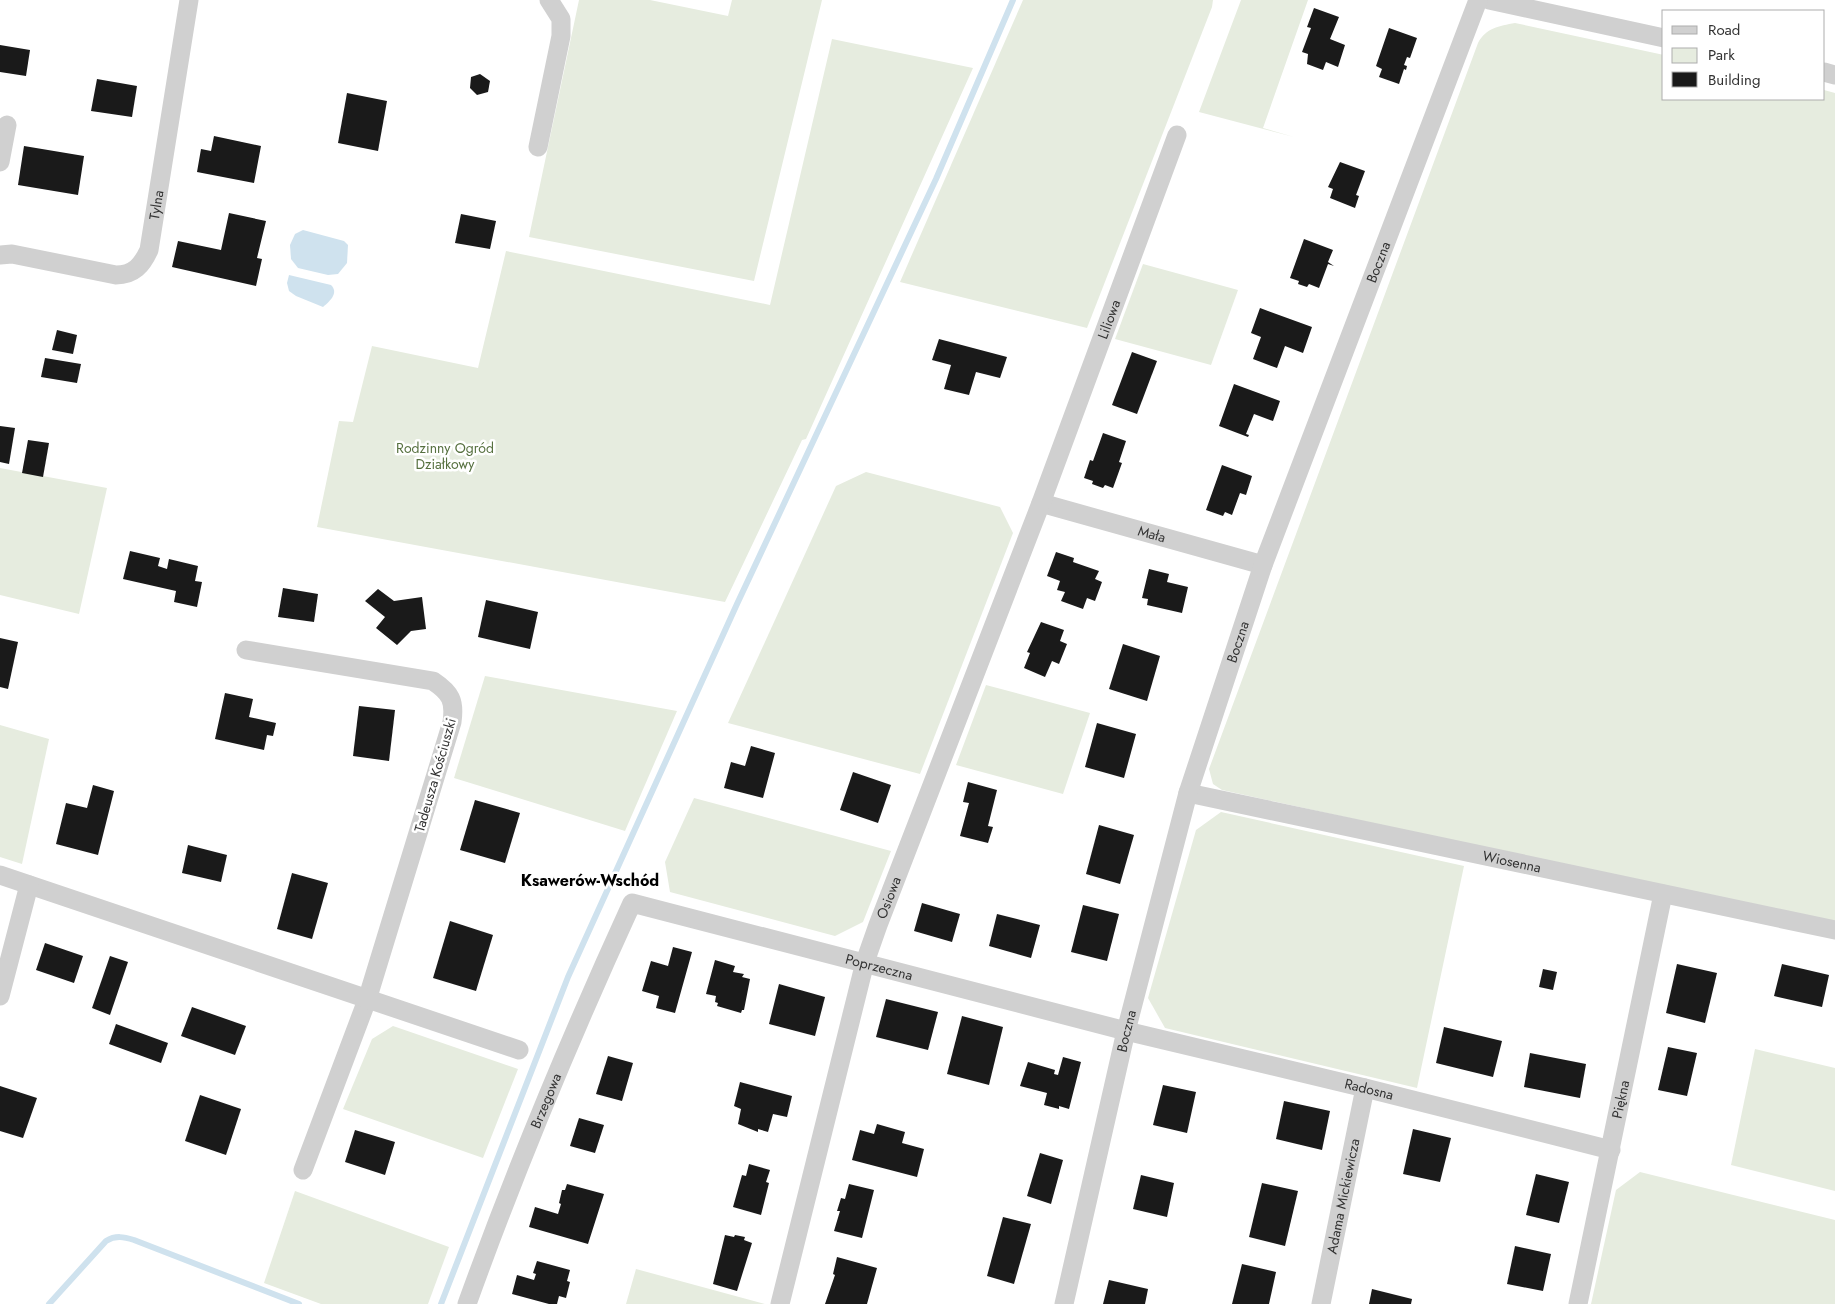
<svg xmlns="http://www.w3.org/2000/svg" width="1835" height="1304" viewBox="0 0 1835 1304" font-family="Jost,sans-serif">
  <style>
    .green { fill: #e6ecdf }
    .water { fill: #cfe2ee }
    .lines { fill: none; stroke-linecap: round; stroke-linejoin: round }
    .stream { stroke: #cfe2ee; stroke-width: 6 }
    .building { fill: #1a1a1a }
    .minor { stroke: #d0d0d0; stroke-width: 19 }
    .labels { text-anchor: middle; stroke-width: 5; stroke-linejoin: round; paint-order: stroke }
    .street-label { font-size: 14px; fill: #333; stroke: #fff }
    .park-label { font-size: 14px; fill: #56703f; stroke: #fff }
    .quarter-label { font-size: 16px; font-weight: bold; fill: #000; stroke: #fff }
  </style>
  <rect width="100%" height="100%" fill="#fff"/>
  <g class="green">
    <path d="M579,0H650L728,16L732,0H822L754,281L529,237Z"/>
    <path d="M1023,0H1213L1212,7L1087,328L900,282Z"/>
    <path d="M1241,0H1308L1263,128L1294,137L1199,112Z"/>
    <path d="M1515,23L1664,55V99H1824V90L1835,93V925L1222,790L1213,784L1209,769L1478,43C1486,28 1499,26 1515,23Z"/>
    <path d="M832,39L973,68L806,439L802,440L725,602L317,527L339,421L353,422L372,346L478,368L506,251L770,305Z"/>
    <path d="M1143,264L1238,290L1211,365L1115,339Z"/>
    <path d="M0,468L107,488L79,614L0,595Z"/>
    <path d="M866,472L1000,507L1013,533L920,774L728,723L836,486Z"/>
    <path d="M485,676L677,711L625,831L454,778Z"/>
    <path d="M986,685L1090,713L1063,794L956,765Z"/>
    <path d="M0,725L49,739L22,864L0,857Z"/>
    <path d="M694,798L891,851L863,922L835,936L670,892L665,862Z"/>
    <path d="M1221,812L1464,866L1417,1088L1165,1028L1148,998L1196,830Z"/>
    <path d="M393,1026L518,1069L483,1158L343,1109L372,1039Z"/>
    <path d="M1755,1049L1835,1068V1191L1731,1165Z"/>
    <path d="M1640,1172L1835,1220V1304H1591L1616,1190Z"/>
    <path d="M295,1191L449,1247L428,1304H321L264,1283Z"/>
    <path d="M636,1269L765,1304H626Z"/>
  </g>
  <g class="water">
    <path d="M303,230L344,241L348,245L347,263L338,274L328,275L298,268L291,259L290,245L295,234Z"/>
    <path d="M289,275L331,285C339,293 330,301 323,307L296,296L289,291L287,283Z"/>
  </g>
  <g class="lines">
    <g class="stream">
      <path d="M49,1304L106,1241C116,1235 124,1237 134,1240L299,1304"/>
      <path d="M441,1304L568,977L737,604L936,179L1013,0"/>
    </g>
  </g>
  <g class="building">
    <path d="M1314,8L1339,17L1330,39L1345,45L1338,67L1326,62L1323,70L1307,64L1308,54L1302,52L1311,28L1307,27Z"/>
    <path d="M1389,28L1417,38L1410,58L1407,57L1404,65L1407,66L1406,70L1404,69L1399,84L1379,77L1382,69L1376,66Z"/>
    <path d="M0,45L30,50L26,76L0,72Z"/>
    <path d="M480,74L490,81L488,92L477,95L470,88L471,77Z"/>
    <path d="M97,79L137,86L132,117L91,111Z"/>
    <path d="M347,93L387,101L378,151L338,143Z"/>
    <path d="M214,136L261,146L254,183L197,172L201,149L211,151Z"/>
    <path d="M24,146L84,156L78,195L18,185Z"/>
    <path d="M1340,162L1365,171L1356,195L1359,196L1355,208L1330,198L1333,189L1328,187Z"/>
    <path d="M229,213L266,221L257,258L262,259L256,286L172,267L178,241L221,250Z"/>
    <path d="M461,214L496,221L490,249L455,243Z"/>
    <path d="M1304,239L1333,250L1328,262L1334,266L1328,264L1319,288L1309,284L1307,287L1298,284L1299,281L1290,278Z"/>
    <path d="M1260,308L1312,327L1303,353L1285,346L1277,368L1253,359L1261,337L1251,333Z"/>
    <path d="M57,330L77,335L73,354L52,350Z"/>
    <path d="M939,339L1007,357L1000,378L976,372L969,395L944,389L951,365L932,360Z"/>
    <path d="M1132,352L1157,361L1137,414L1112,405Z"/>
    <path d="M45,358L81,364L77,383L41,377Z"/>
    <path d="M1234,384L1280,401L1273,421L1254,414L1246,434L1249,435L1248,437L1219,426Z"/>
    <path d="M0,426L15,428L9,464L0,462Z"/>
    <path d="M1103,433L1126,441L1119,462L1122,463L1113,488L1105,485L1103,488L1092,484L1093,481L1084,478L1090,460L1093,461Z"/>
    <path d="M28,440L49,443L43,477L22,473Z"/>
    <path d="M1222,465L1252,476L1246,495L1240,493L1232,515L1225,512L1223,516L1206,510Z"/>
    <path d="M130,551L160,558L158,566L167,569L169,559L198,566L195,581L202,582L197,607L174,602L176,591L123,579Z"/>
    <path d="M1056,552L1074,558L1073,562L1099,571L1095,579L1102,582L1095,601L1087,598L1083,609L1061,601L1065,592L1057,590L1060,581L1047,576Z"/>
    <path d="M1149,569L1169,574L1167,582L1188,587L1182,613L1147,605L1148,599L1142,598Z"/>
    <path d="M283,588L318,594L314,622L278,617Z"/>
    <path d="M378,589L394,601L422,597L426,629L411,631L397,645L376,628L385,617L365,601Z"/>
    <path d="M486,600L538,612L530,649L478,637Z"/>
    <path d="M1041,622L1064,630L1060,641L1067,644L1059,664L1052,661L1045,677L1024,668L1030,653L1027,652Z"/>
    <path d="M0,638L18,642L8,689L0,687Z"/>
    <path d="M1123,644L1160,656L1147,701L1109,689Z"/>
    <path d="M225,693L253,699L249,717L276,723L273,736L267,735L264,750L215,739Z"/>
    <path d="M359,706L395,710L389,761L353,756Z"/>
    <path d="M1097,723L1136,734L1124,778L1085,767Z"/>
    <path d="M751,746L775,753L763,798L724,788L731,762L745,766Z"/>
    <path d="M853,772L891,785L878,823L840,810Z"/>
    <path d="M968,782L997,790L988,826L993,827L988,843L960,836L969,803L963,802Z"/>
    <path d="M93,785L114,791L98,855L56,844L66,803L87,808Z"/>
    <path d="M475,800L520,813L505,863L460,850Z"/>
    <path d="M1099,825L1134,835L1120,884L1086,874Z"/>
    <path d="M188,845L227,855L221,882L182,873Z"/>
    <path d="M292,873L328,883L312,939L277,929Z"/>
    <path d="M922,903L960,914L952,942L914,931Z"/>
    <path d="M1083,905L1119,914L1107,961L1071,952Z"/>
    <path d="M997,914L1040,925L1031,958L989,946Z"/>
    <path d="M450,921L493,935L476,991L433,978Z"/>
    <path d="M45,943L83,956L74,983L36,970Z"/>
    <path d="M673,947L692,952L675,1013L656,1008L659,996L642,991L651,961L668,966Z"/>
    <path d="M110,956L128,962L110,1015L92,1008Z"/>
    <path d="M715,960L735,966L733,972L744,974L742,977L750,979L744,1010H742L741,1013L717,1006L718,1003L715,1002L716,996L706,994Z"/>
    <path d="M1677,964L1717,973L1705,1023L1666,1013Z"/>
    <path d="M1782,964L1829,975L1822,1007L1774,996Z"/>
    <path d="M1543,969L1557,972L1553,990L1539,987Z"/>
    <path d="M779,984L825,997L815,1036L769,1024Z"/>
    <path d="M886,999L938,1012L928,1050L876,1037Z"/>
    <path d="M192,1007L246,1026L235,1055L181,1036Z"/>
    <path d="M962,1016L1003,1027L989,1085L947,1074Z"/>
    <path d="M116,1024L168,1043L161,1063L109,1044Z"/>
    <path d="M1444,1027L1502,1041L1493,1077L1436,1063Z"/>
    <path d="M1668,1047L1697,1053L1687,1096L1658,1090Z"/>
    <path d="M1530,1053L1586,1064L1580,1098L1524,1087Z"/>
    <path d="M608,1056L633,1063L622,1101L596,1094Z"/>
    <path d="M1063,1057L1081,1062L1069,1109L1059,1106V1109L1044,1105L1047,1093L1020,1086L1028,1062L1055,1070L1054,1074L1058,1075Z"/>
    <path d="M740,1082L792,1096L787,1117L773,1114L768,1132L758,1129V1132L738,1124L741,1109L734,1106Z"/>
    <path d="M1163,1085L1196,1092L1187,1133L1153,1125Z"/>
    <path d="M0,1086L37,1098L23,1138L0,1131Z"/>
    <path d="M200,1095L241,1109L226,1155L185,1141Z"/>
    <path d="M1284,1101L1330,1111L1322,1150L1276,1139Z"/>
    <path d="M579,1118L604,1125L595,1153L570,1146Z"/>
    <path d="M877,1124L905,1132L902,1143L924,1149L917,1177L852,1160L860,1130L874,1134Z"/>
    <path d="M1413,1129L1451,1138L1440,1182L1403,1174Z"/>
    <path d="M355,1130L395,1142L385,1175L345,1162Z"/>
    <path d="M1040,1153L1063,1160L1051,1204L1027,1196Z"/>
    <path d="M749,1164L770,1170L766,1182L769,1183L761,1215L733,1207L742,1175L746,1176Z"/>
    <path d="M1536,1174L1569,1182L1559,1223L1526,1215Z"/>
    <path d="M1141,1175L1174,1183L1167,1217L1133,1209Z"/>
    <path d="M1262,1183L1298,1191L1285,1246L1249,1237Z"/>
    <path d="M567,1184L604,1194L588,1244L529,1227L535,1207L558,1214L561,1204L559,1203L562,1190H565Z"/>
    <path d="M849,1184L874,1190L862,1238L834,1231L840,1211H837L841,1198L845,1199Z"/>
    <path d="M1003,1217L1031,1224L1014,1284L987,1276Z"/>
    <path d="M725,1235L734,1237L735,1235L745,1237L744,1240L752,1243L737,1291L713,1284Z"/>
    <path d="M1515,1246L1551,1254L1543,1291L1507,1284Z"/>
    <path d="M837,1257L877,1268L867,1304H825L835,1275L833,1274Z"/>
    <path d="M537,1261L570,1270L567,1281L570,1282L566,1298L559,1296L557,1304H549L512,1294L517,1275L534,1280L536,1274L533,1273Z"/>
    <path d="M1242,1264L1276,1272L1269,1304H1232Z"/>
    <path d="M1109,1280L1148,1289L1145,1304H1103Z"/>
    <path d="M1372,1289L1412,1299L1411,1304H1369Z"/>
  </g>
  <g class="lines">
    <g class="minor">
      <path d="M1489,0L1664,38"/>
      <path d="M1824,72L1835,75"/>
      <path d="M538,147L561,36V19L549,0"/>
      <path d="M0,162L7,125"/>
      <path id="s1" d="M0,255L12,254L116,275C134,275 142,265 149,250L189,0"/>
      <path id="s2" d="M1041,503L1263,565"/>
      <path d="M246,650L433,681C451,693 455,701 452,722L367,1000L303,1170"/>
      <path id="s3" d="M1188,793L1835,930"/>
      <path d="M0,875C174,932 346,993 519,1050"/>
      <path d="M0,996L29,885"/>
      <path id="s4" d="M467,1304C516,1168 572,1034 632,903L1126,1031L1365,1088L1611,1150"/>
      <path id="s5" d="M780,1304L865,962L878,925L1041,503L1177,135"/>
      <path id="s6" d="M1064,1304L1126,1031L1188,793L1263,565L1478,0"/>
      <path id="s7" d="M1321,1304L1365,1088"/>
      <path id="s8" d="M1578,1304L1663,894"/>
    </g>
  </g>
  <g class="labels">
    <g class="street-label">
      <text dy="5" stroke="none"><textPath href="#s1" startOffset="208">Tylna</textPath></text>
      <text dy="5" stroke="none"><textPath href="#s6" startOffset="1090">Boczna</textPath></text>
      <text dy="5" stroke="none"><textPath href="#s5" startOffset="1040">Liliowa</textPath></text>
      <text dy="5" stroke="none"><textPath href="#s2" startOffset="115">Mała</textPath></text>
      <text dy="5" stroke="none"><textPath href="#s6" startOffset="685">Boczna</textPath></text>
      <text transform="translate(435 775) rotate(-74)" y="5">Tadeusza Kościuszki</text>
      <text dy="5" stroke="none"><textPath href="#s3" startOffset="331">Wiosenna</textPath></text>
      <text dy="5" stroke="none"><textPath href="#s5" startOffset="421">Osiowa</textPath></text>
      <text dy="5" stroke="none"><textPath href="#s4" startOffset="689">Poprzeczna</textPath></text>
      <text dy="5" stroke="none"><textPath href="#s6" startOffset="280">Boczna</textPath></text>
      <text dy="5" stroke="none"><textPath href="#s4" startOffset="1194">Radosna</textPath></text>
      <text dy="5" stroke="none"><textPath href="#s8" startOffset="209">Piękna</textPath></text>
      <text dy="5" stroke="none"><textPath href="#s4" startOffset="218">Brzegowa</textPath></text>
      <text dy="5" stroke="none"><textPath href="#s7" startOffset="110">Adama Mickiewicza</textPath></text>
    </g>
    <g class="park-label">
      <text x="445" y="453">Rodzinny Ogród<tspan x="445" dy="16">Działkowy</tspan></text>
    </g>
    <g class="quarter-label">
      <text x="590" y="886">Ksawerów-Wschód</text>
    </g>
  </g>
  <rect x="1662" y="10" width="162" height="90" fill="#ffffff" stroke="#adadad"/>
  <rect x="1672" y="26" width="25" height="8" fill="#d0d0d0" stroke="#adadad"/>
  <text x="1708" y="35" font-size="15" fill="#333333">Road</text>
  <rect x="1672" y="48" width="25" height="15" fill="#e6ecdf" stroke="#adadad"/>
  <text x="1708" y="60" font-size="15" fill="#333333">Park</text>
  <rect x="1672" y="72" width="25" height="15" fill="#1a1a1a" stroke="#adadad"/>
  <text x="1708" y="85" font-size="15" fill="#333333">Building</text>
</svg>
